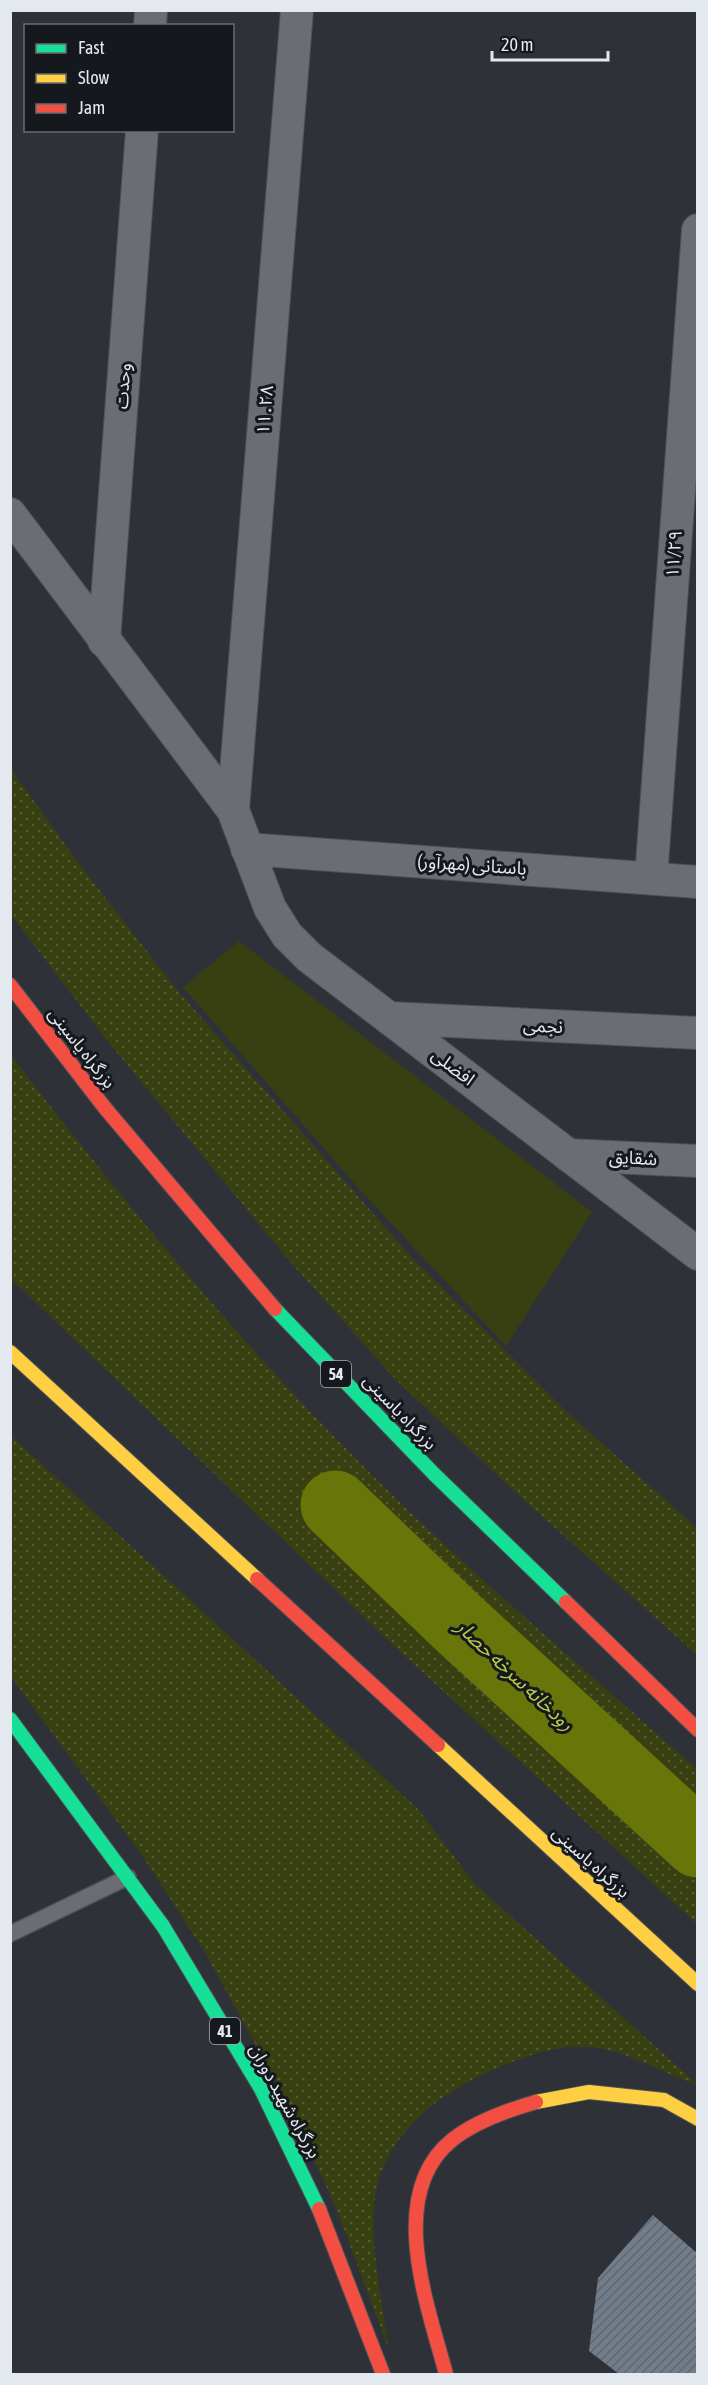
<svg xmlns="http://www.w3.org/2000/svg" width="708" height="2385" viewBox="0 0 708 2385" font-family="'Asap Condensed','Noto Sans Arabic',sans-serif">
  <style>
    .green { fill: #384011 }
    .garden { fill: url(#garden-dots) }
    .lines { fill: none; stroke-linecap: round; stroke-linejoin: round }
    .river { stroke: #687509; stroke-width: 69 }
    .building { fill: url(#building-hatch) }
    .lane-casing { stroke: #4d5055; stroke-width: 18 }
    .street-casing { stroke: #4d5055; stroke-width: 34 }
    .fast-casing { stroke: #4d5055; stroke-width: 16 }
    .slow-casing { stroke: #4d5055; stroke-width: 16 }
    .jam-casing { stroke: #4d5055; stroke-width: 16 }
    .lane { stroke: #6a6e72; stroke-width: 15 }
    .street { stroke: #6a6e72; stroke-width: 32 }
    .fast { stroke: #16e098; stroke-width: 14 }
    .slow { stroke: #ffcf43; stroke-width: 14 }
    .jam { stroke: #f24e42; stroke-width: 14 }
    .labels { text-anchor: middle; stroke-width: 6; stroke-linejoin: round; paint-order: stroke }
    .shield { fill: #15191e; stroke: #a6abb1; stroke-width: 1.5 }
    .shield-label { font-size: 16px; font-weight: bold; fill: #e4e9f0 }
    .street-label { font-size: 18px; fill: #e4e9f0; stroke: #15191e }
    .water-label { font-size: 20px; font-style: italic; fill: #b8cc47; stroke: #15191e }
  </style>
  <defs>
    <pattern id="garden-dots" width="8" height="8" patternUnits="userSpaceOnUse" patternTransform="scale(1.5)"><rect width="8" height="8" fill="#384011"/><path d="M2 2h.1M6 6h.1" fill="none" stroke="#555c34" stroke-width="1.8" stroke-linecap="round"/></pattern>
    <pattern id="building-hatch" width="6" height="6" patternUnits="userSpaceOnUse" patternTransform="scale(1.5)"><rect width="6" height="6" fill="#727d8b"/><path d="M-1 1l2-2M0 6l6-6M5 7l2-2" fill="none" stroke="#606770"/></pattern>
  </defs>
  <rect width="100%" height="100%" fill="#2e3238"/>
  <path class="green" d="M239,941L592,1212L506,1346L363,1193L183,987Z"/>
  <g class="garden">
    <path d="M10,768L80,865L177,990L414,1260L568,1413L697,1528V1655L515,1492L394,1378L287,1258L109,1043L11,915Z"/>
    <path d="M10,1054C121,1198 239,1343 368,1471C473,1576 587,1671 697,1769V1924L393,1645L11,1279Z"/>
    <path d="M10,1435L419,1810L475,1884L697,2084C662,2074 629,2051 591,2047C557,2043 516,2059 486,2073C435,2096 384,2137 375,2197C369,2242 382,2301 388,2347L338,2213L293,2112L203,1949L141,1854L11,1677Z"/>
  </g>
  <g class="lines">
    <path class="river" d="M335,1505L458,1623L698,1843"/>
  </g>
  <path class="building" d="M653,2215L698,2254V2374H619L589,2351L598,2278Z"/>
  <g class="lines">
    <defs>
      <path id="lane" d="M10,1934L128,1877"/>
      <g id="street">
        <path d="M150,26L151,10"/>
        <path d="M10,514L233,810L270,908L287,935L309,957L698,1254"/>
        <path d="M104,641L142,130"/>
        <path d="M233,810L297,10"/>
        <path d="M247,849L698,882"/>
        <path d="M651,878L698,230"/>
        <path d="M389,1018L698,1033"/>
        <path d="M568,1155L698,1161"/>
      </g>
      <g id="fast">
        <path d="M275,1309L434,1474L566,1602"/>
        <path d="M10,1719L163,1926L261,2089L319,2209"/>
      </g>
      <g id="slow">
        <path d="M10,1352L257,1579"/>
        <path d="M438,1745L698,1984"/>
        <path d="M536,2102L589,2092L664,2100L698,2119"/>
      </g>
      <g id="jam">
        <path d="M10,985L105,1108L275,1309"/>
        <path d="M257,1579L438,1745"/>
        <path d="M566,1602L698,1730"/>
        <path d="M319,2209L383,2374"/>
        <path d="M446,2374C428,2306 385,2194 452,2140C476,2121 508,2110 536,2102"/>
      </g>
    </defs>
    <use href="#lane" class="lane-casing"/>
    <use href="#street" class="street-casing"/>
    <use href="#fast" class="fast-casing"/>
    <use href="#slow" class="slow-casing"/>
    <use href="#jam" class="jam-casing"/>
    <use href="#lane" class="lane"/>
    <use href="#street" class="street"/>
    <use href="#fast" class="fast"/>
    <use href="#slow" class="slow"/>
    <use href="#jam" class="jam"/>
  </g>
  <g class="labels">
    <g class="shield">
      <rect x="321" y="1361" width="30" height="26" rx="4.5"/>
      <rect x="210" y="2018" width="30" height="26" rx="4.5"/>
    </g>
    <g class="shield-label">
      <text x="336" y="1380">54</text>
      <text x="225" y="2037">41</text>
    </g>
    <g class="street-label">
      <text transform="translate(123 386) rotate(-86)" y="6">وحدت</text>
      <text transform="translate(265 410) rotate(-85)" y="6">۱۱ . ۲۸</text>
      <text transform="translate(674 554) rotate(-86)" y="6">۱۱/۲۹</text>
      <text transform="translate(472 865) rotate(4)" y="6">باستانی (مهرآور)</text>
      <text transform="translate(543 1026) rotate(3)" y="6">نجمی</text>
      <text transform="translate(82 1048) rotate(52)" y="6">بزرگراه یاسینی</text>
      <text transform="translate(453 1067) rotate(37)" y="6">افضلی</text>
      <text transform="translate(633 1158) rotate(3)" y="6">شقایق</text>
      <text transform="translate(400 1412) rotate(46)" y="6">بزرگراه یاسینی</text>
      <text transform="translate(591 1862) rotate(42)" y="6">بزرگراه یاسینی</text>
      <text transform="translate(285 2101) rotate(61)" y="6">بزرگراه شهید دوران</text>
    </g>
    <g class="water-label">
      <text transform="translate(515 1675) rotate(43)" y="7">رودخانه سرخه حصار</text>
    </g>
  </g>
  <rect width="708" height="2385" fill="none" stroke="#e4e9f0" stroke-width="24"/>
  <rect x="24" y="24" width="210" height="108" fill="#15191e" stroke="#686c72" stroke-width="1.5"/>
  <rect x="36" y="44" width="30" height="9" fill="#16e098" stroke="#686c72" stroke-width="1.5"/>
  <text x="78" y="54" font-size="18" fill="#e4e9f0">Fast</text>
  <rect x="36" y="74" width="30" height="9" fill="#ffcf43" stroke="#686c72" stroke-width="1.5"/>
  <text x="78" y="84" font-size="18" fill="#e4e9f0">Slow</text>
  <rect x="36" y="104" width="30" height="9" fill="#f24e42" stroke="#686c72" stroke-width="1.5"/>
  <text x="78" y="114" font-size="18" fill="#e4e9f0">Jam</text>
  <path d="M492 51v9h116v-9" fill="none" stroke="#e4e9f0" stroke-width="3"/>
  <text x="501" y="51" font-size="18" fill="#e4e9f0" stroke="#15191e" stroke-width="4.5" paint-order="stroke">20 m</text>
</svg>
